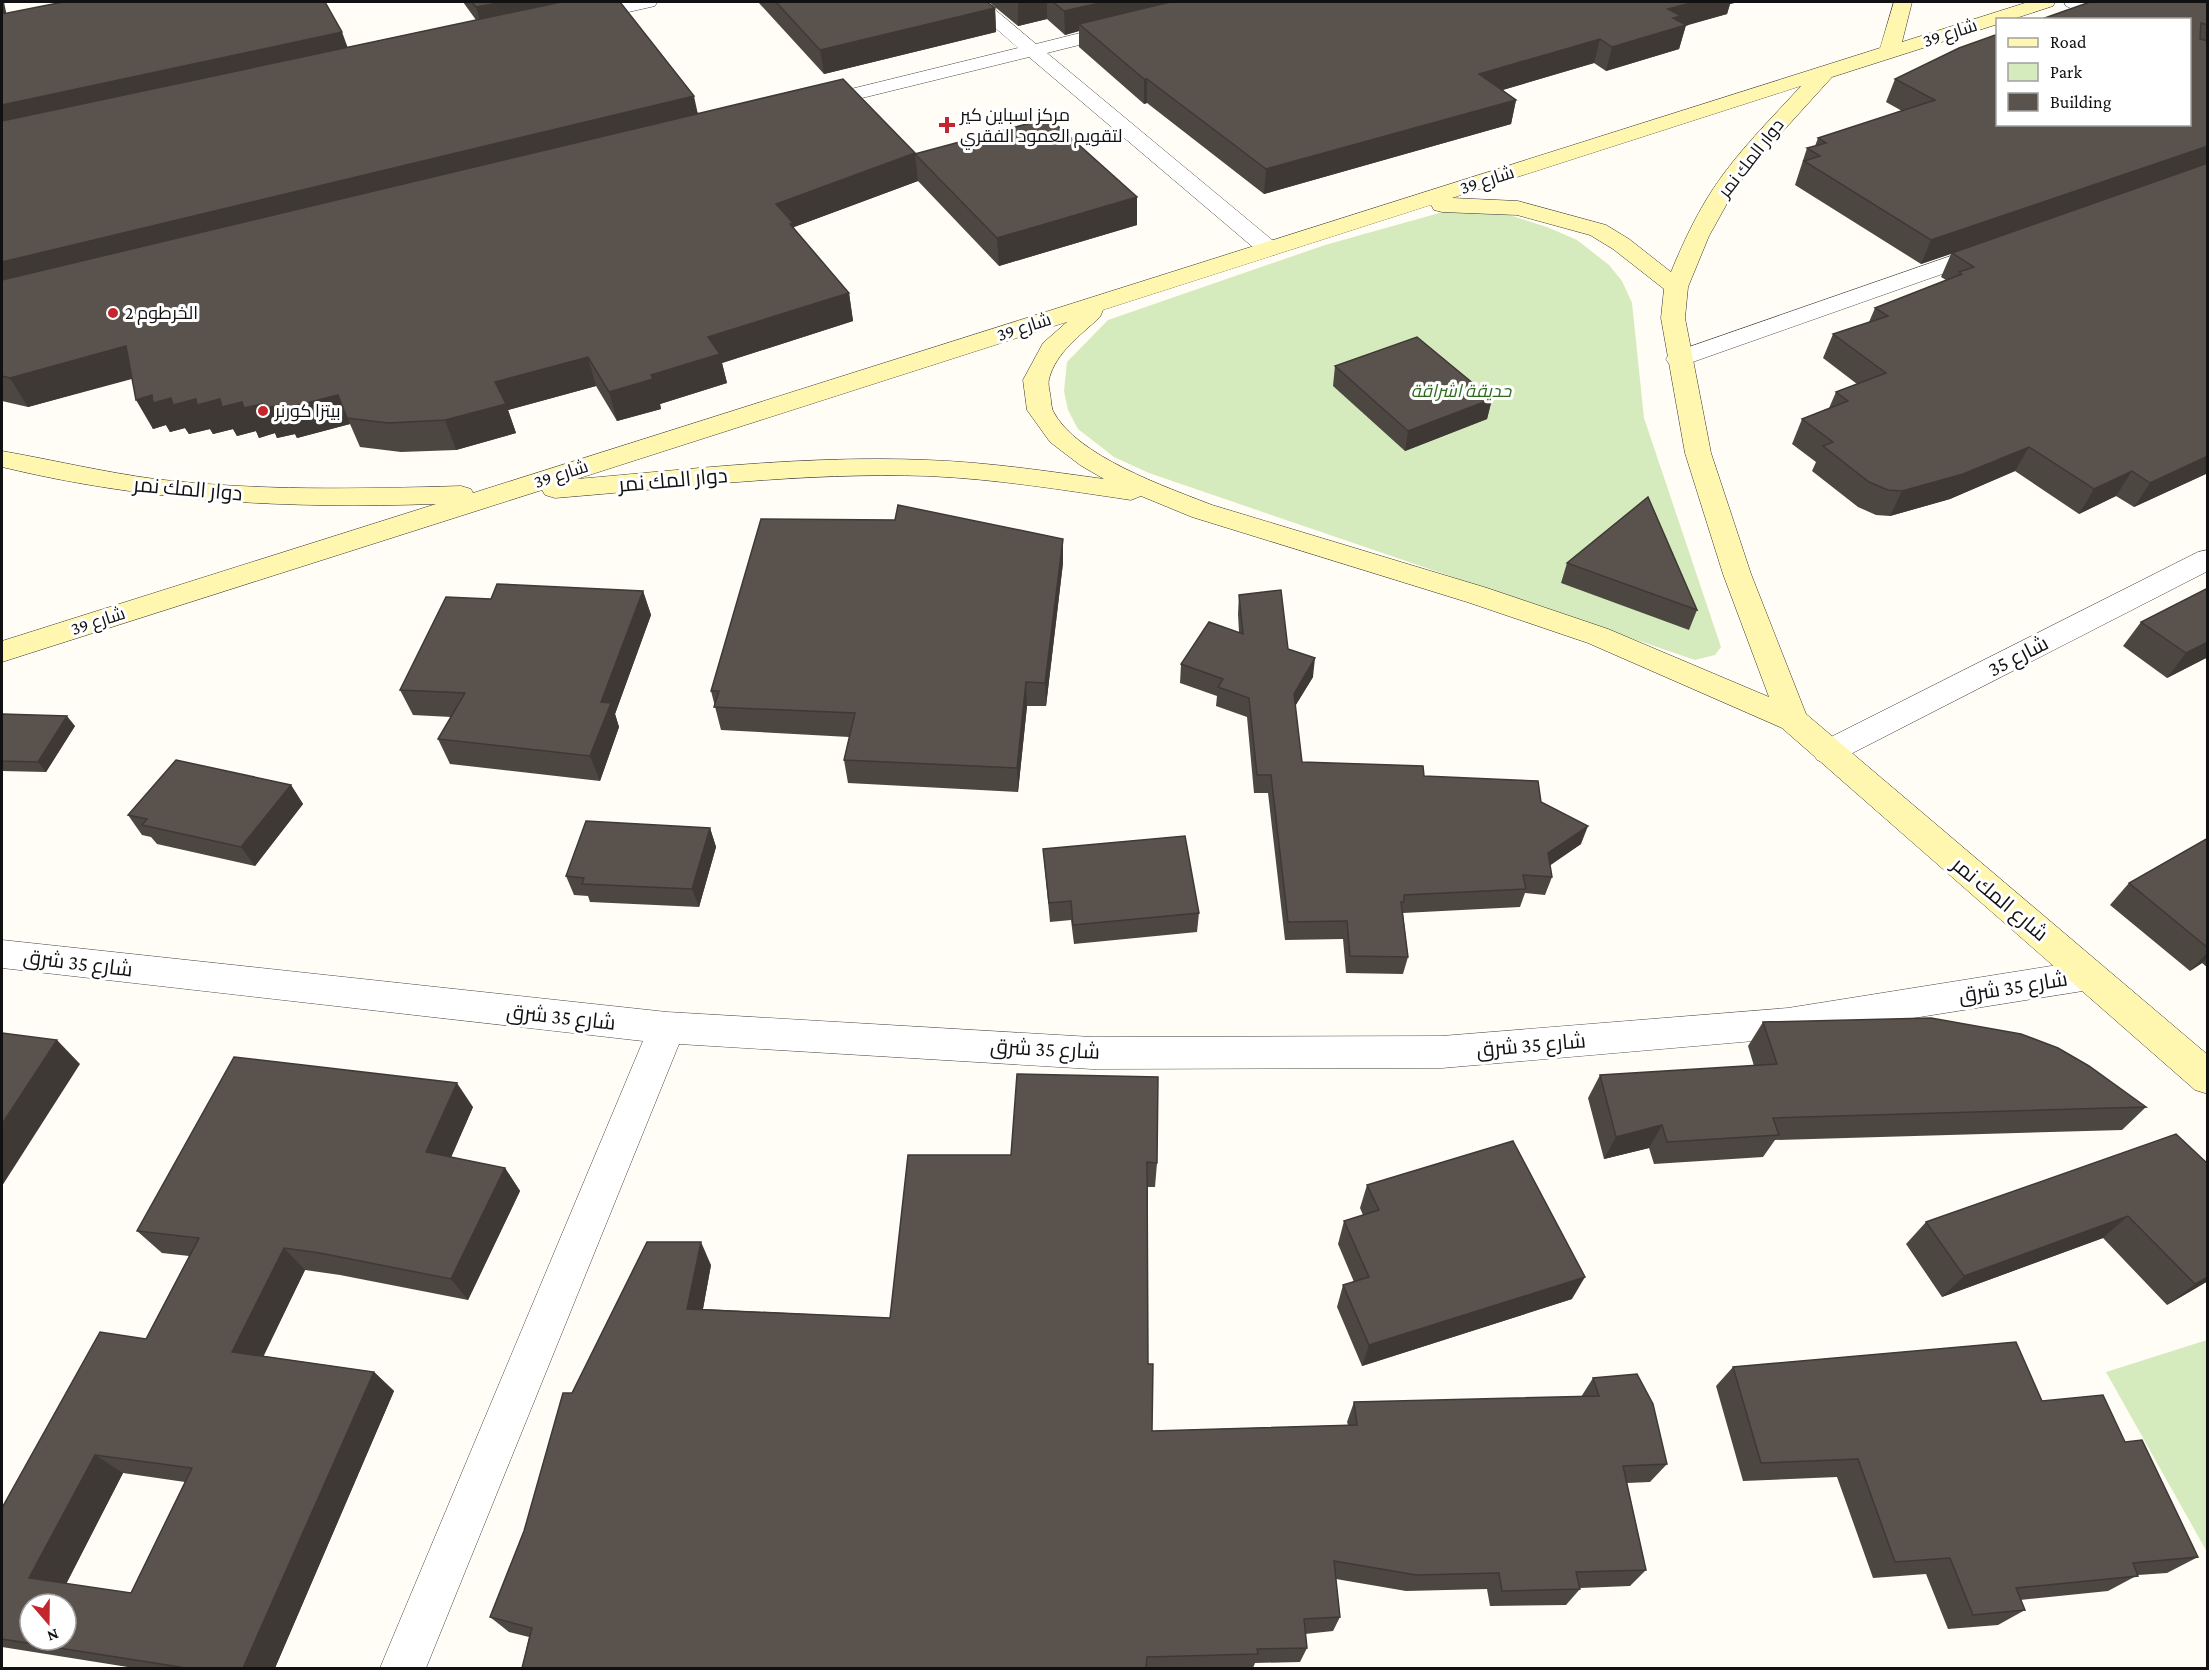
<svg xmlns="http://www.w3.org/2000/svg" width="2209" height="1670" viewBox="0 0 2209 1670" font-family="'Crimson Pro',Cairo,serif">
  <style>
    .green { fill: #d5ebbd }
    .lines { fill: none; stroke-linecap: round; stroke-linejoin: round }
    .street-casing { stroke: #444; stroke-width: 1 }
    .secondary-casing { stroke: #333; stroke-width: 1 }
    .street { fill: #fff; fill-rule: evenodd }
    .secondary { fill: #fff6b0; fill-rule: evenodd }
    .wall { fill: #4d4742; fill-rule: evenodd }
    .shaded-wall { fill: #3f3936 }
    .building { fill: #5a524d; stroke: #3f3936; stroke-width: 1.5; fill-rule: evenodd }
    .poi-dot { fill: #c4262e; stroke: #fff; stroke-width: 2 }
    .labels { text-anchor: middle; stroke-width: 6; stroke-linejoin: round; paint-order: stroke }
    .far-street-label { font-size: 18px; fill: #111; stroke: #fff }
    .far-poi-label { font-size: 18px; fill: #111; stroke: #fff; text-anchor: start }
    .far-park-label { font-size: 18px; font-style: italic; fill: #2f6b1f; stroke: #fff }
    .street-label { font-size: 21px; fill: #111; stroke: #fff }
  </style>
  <rect width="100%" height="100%" fill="#fffdf5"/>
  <g class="green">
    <path d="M1443,212L1509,215L1547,227L1577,240L1609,265L1622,281L1632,303L1644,418L1721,647L1715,655L1695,660L1149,473L1114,457L1078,429L1068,410L1064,391L1067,362L1108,320L1325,245Z"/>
    <path d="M2207,1340H2208L2207,1552L2106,1372Z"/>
  </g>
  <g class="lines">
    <defs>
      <g id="street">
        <path d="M625,2H657L655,6L580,23L573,21L571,17L573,13Z"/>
        <path d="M966,2H986L1036,44L1124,22L1131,24L1134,28L1131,32L1047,53L1277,244L1280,249L1277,254L1269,256L1261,254L1029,57L813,110L806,108L803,104L806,100L1018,48Z"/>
        <path d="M2064,2H2088L2121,16L2123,20H2097L2066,6Z"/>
        <path d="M1988,243L1996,245L1999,250L1996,255L1687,364L1678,366L1669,364L1666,359L1669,354Z"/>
        <path d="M2208,550V571L1839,760L1828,764L1817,760L1812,752L1817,744L2198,552Z"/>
        <path d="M2,940L667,1012L1092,1037L1442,1036L1788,1008L2089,960L2102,965L2107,975L2102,985L2089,990L1788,1038L1442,1068L1092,1069L679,1044L426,1668H380L643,1041L2,968Z"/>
      </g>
      <path id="secondary" d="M1894,2H1912L1902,42L2028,2H2055L2053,6L2010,20H1998V24L1832,77L1755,162L1734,191L1709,236L1688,287L1685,318L1711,453L1751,574L1806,714L2208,1055V1094L2195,1090L1782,728L1588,643L1467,602L1192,517L1141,496L1131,500C1064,490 996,479 928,476C803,472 679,488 555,498L545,495L542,490L2,662V641L436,504C287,509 147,502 2,467V451C53,460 103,472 155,479C257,491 358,489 461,486L471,489L473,493L1880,48ZM1801,86C1771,119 1738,151 1713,189C1696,215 1683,243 1671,272L1629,239L1606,225L1518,201L1452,198ZM1431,205L1434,210L1442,212L1517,215L1590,235L1613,249L1664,289L1661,318L1685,453L1723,574L1769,697L1608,629L1487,588L1212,505C1166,487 1076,456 1053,411C1051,406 1051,398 1050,393C1049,389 1048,383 1049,379C1056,352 1081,335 1100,317L1103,310ZM1067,322L1043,343L1023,380L1027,410L1050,442L1080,465L1104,479C1046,471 986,462 927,460C810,455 693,469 577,479Z"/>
    </defs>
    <use href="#street" class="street-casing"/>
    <use href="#secondary" class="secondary-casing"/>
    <use href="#street" class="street"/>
    <use href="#secondary" class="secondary"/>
  </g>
  <g class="wall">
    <path d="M2,2L6,13L348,47L476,20L463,2H620L698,113L915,154L1137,197V225L999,266L918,181L794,227V229L849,293L853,321L722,363L727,383L660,404L661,409L617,421L596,386L508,410L516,433L456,450L401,452L360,447L350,424L297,438L295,434L277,438L275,433L259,438L256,431L237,436L233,429L213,434L210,429L189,434L185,428L170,432L166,425L153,429L132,378L28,407L2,401Z"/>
    <path d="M758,2H987L995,8L996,32L824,74Z"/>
    <path d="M989,2H1738L1730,4L1727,14L1686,25L1679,49L1606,71L1594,63L1503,90L1516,100L1511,124L1264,194L1147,103L1144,104L1079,47V31L1065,35L1047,19L1018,26Z"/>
    <path d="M2208,2V473L2134,507L2116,496L2079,514L2015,471L1950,499L1890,516L1876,515L1858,507L1812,471L1816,462L1792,444L1802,419L1829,408L1836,392L1857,384L1823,358L1833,334L1869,322L1875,308L1946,280L1941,277L1951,254L1921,264L1795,185L1807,148L1815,146L1818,138L1902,111L1886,102L1895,79L2190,20Z"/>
    <path d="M1335,366L1492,399L1487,419L1405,451L1333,386Z"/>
    <path d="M1063,539V563L1046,706H1027L1018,792L848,783L844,760L849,737L721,730L711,691Z"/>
    <path d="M1567,563L1697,610L1689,630L1561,583Z"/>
    <path d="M2208,588V657L2167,678L2123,646L2141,622Z"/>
    <path d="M643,591L651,615L615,714L619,727L600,781L450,764L438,739L451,717L413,715L400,690L491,599Z"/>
    <path d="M1239,595L1313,677L1295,706L1302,762L1424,776L1541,802L1581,844L1550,865L1552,877L1545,895L1525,893L1520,907L1403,913L1408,957L1403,974L1346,973L1343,939L1285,940L1268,793H1254L1247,717L1216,706L1217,696L1180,683L1181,664L1239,632L1238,614Z"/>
    <path d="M2,714L75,726L46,772L2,771Z"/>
    <path d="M291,785L303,804L255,866L157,844L151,837L142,835L128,815Z"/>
    <path d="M710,828L716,847L699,907L590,902L588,896L574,895L566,876Z"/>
    <path d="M2208,838V968L2202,963L2190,971L2110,905L2129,883Z"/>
    <path d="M1043,849L1199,913L1197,932L1074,944L1071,920L1050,922Z"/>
    <path d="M1763,1022L2146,1107L2122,1130L1775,1140L1763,1157L1654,1164L1649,1148L1604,1159L1588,1098L1600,1075L1754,1066L1748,1046Z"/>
    <path d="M473,1107L451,1157L505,1168L520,1191L468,1300L340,1275L305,1270L263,1356L374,1372L394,1391L275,1668H134L2,1647V1508L146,1339L189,1256L162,1253L137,1231ZM123,1473L185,1482L131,1593L66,1584Z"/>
    <path d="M908,1155L1157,1163L1155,1187H1148V1364L1152,1431L1348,1425L1347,1422L1354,1402L1581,1397L1593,1378L1667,1464L1650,1482L1627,1483L1646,1570L1630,1586L1580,1588V1589L1566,1605L1490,1606L1487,1589L1406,1591L1336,1579L1340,1617L1333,1631L1305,1634L1307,1648L1300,1662L1255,1663L1253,1668H522L529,1637L509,1632L490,1617L524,1531L572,1393L711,1265L703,1309L890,1318Z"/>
    <path d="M2208,1164V1281L2167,1305L2103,1238L1942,1297L1906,1244L1926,1222Z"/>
    <path d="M1367,1185L1572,1299L1362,1366L1337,1307L1343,1285L1354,1282L1338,1244L1344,1221L1363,1215L1360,1208Z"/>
    <path d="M1733,1367L2042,1401L2125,1442L2198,1557L2167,1573L2138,1575L2108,1591L2020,1600L2025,1610L1998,1625L1948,1629L1926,1574L1873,1578L1837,1477L1743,1481L1716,1386Z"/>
  </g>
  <g class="shaded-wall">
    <path d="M2,2H4L12,41L2,22Z"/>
    <path d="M503,2H606L483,31L476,7Z"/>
    <path d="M1023,2H1047V19L1018,26V3Z"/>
    <path d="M1104,2H1202L1079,24V31L1065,35L1064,11Z"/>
    <path d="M1694,2H1738L1730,4L1727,14L1678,28L1686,25L1679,49L1606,71L1612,47L1668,9Z"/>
    <path d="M995,8L996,32L824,74L820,50Z"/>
    <path d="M342,32L352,59L2,136V105Z"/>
    <path d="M1600,39L1594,63L1475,98L1479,74Z"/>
    <path d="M1144,79H1147V103L1144,104Z"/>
    <path d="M694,96L700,124L2,295V262Z"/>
    <path d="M1516,100L1511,124L1264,194L1266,169Z"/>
    <path d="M2208,146L2207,165L1921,264L1931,240Z"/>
    <path d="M915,153L918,181L794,227L798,252L776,204Z"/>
    <path d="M1137,197V225L999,266L997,238Z"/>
    <path d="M849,293L853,321L722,363L727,383L660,404L661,409L617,421L609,392L651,375L708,337Z"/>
    <path d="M126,346L143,376L28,407L10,378Z"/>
    <path d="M588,357L596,386L508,410L516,433L456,450L445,420L495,382Z"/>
    <path d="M152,395L171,398L220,399L262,404H282L338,395L350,424L297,438L295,434L277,438L275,433L259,438L256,431L237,436L233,429L213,434L210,429L189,434L185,428L170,432L166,425L153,429L136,400Z"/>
    <path d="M1492,399L1487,419L1405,451L1408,431Z"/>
    <path d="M2029,447L2015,471L1950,499L1890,516L1902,491Z"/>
    <path d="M2208,456V473L2134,507L2150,483Z"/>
    <path d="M2132,471L2116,496L2079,514L2094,489Z"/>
    <path d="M1063,539V563L1046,706L1045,683Z"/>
    <path d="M643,591L651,615L615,714L619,727L600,781L590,756L601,702Z"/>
    <path d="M2208,642V657L2167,678L2186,653Z"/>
    <path d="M1315,658L1313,677L1291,713L1294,694Z"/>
    <path d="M1026,682L1027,706L1018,792L1017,768Z"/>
    <path d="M67,716L75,726L46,772L38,762Z"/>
    <path d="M291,785L303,804L255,866L241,847Z"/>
    <path d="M1588,826L1581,844L1542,871L1548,853Z"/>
    <path d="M710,828L716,847L699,907L692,889Z"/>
    <path d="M2208,952V957L2202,963L2190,971Z"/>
    <path d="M57,1040L80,1064L2,1186V1124Z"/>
    <path d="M457,1083L473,1107L443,1176L426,1152Z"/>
    <path d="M1662,1125L1649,1148L1604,1159L1616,1137Z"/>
    <path d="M505,1168L520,1191L468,1300L451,1279Z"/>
    <path d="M2128,1216L2103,1238L1942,1297L1964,1276Z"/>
    <path d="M701,1242L711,1265L699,1330L687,1309Z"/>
    <path d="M284,1248L305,1270L256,1372L232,1352Z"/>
    <path d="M1585,1277L1572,1299L1362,1366L1369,1345Z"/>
    <path d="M2208,1277V1281L2167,1305L2195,1284Z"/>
    <path d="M374,1372L394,1391L275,1668H243Z"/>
    <path d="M95,1455L123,1473L61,1594L29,1578Z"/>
  </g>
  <g class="building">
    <path d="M63,2H325L342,32L2,105V14Z"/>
    <path d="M472,2H503L476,7Z"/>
    <path d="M561,2H620L694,96L2,262V121Z"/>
    <path d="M776,2H987L995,8L820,50Z"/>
    <path d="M1053,2H1104L1064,11Z"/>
    <path d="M1170,2H1694L1668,9L1681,16L1673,18L1686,25L1612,47L1600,39L1479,74L1516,100L1266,169L1147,79H1144L1079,24Z"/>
    <path d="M2090,2H2208V25L2201,23L2200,39L2208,41V146L1931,240L1804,161L1820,156L1807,148L1826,143L1818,138L1935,100L1895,79L1959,48L1998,34V124H2190V20H2039Z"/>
    <path d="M843,79L915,153L776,204L793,223L790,224L849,293L708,337L720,354L651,375L653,379L609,392L588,357L495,382L506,404L445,420L388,423L347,418L338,395L283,409L282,404L263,409L262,404L244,408L242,402L222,407L220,399L197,405L196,399L173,405L171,398L153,403L152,395L136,400L126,346L10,378L2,376V280Z"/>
    <path d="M1049,118L1137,197L997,238L915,154Z"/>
    <path d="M2208,163V456L2150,483L2132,471L2094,489L2029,447L1963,474L1902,491L1888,490L1869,482L1823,446L1833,442L1802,419L1848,401L1836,392L1886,373L1833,334L1888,316L1875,308L1962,274L1959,272L1974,267L1952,253Z"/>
    <path d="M1417,337L1492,399L1408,431L1335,366Z"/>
    <path d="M1648,497L1697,610L1567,563Z"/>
    <path d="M898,505L1063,539L1045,683L1026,682L1017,768L844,760L855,713L714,707L719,691H711L761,519L895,520Z"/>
    <path d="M497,584L643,591L601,702L611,703L590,756L438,739L465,693L400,690L446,597L491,599Z"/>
    <path d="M2208,588V642L2186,653L2141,622Z"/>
    <path d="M1281,590L1288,649L1315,658L1294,694L1302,762L1423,766L1424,776L1538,781L1541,802L1588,826L1548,853L1552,877L1523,875L1526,889L1404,895V902H1401L1408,957L1350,956L1347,921L1288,922L1271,775H1257L1249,698L1218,687L1223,679L1181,664L1209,622L1243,634L1239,595Z"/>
    <path d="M2,714L67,716L38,762L2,761Z"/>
    <path d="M176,760L291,785L241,847L142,825L147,819L128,815Z"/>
    <path d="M586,821L710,828L692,889L582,884L584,878L566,876Z"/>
    <path d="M1185,836L1199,913L1073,925L1071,901L1049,903L1043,849Z"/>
    <path d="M2208,838V948L2129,883Z"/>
    <path d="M1931,1018L2021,1034L2058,1048L2089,1066L2146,1107L1773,1118L1779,1135L1667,1142L1662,1125L1616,1137L1600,1075L1777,1064L1763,1022Z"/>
    <path d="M2,1033L57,1040L2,1124Z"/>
    <path d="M234,1057L457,1083L426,1152L505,1168L451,1279L320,1253L284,1248L232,1352L374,1372L243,1668H186L2,1639V1508L100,1332L146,1339L199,1238L137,1231ZM95,1455L192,1468L131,1593L29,1578ZM30,1604H66V1640H30Z"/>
    <path d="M1017,1074L1158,1077L1157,1163L1147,1162L1148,1364H1153L1152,1431L1357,1425L1354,1402L1599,1396L1593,1378L1637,1374L1653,1404L1667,1464L1623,1466L1646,1570L1576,1572L1580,1589L1502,1591L1499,1573L1416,1575L1334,1561L1340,1617L1304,1619L1307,1648L1257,1649L1258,1654L1147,1657L1146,1668H522L532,1628L490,1617L524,1531L563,1393H572L647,1242H701L687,1309L890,1318L908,1155H1011Z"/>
    <path d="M2176,1134L2208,1164V1277L2195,1284L2128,1216L1964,1276L1926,1222Z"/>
    <path d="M1513,1141L1585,1277L1369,1345L1343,1285L1369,1277L1344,1221L1379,1210L1367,1185Z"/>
    <path d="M2016,1342L2042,1401L2103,1395L2125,1442L2142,1440L2198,1557L2133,1563L2138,1576L2016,1588L2025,1610L1973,1615L1950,1558L1895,1562L1858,1459L1761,1463L1733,1367Z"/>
  </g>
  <g class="poi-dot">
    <path d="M944 116h6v6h6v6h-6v6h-6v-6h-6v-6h6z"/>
    <circle cx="113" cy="313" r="6"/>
    <circle cx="263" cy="411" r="6"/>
  </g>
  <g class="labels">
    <g class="far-street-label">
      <text transform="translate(1950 33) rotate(-18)" y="6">شارع 39</text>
      <text transform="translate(1751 158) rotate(-52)" y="6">دوار المك نمر</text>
      <text transform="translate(1487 180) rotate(-18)" y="6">شارع 39</text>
      <text transform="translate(1024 327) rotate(-18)" y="6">شارع 39</text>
      <text transform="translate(561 474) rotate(-18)" y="6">شارع 39</text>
      <text transform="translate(98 621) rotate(-18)" y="6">شارع 39</text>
    </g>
    <g class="far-poi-label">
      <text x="960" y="121">مركز اسباين كير<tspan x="960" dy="21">لتقويم العمود الفقري</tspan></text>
      <text x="125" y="319">الخرطوم 2</text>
      <text x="275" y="417">بيتزا كورنر</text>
    </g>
    <g class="far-park-label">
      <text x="1461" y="397">حديقة اشراقة</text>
    </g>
    <g class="street-label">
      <text transform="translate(673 480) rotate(-5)" y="7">دوار المك نمر</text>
      <text transform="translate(188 489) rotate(5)" y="7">دوار المك نمر</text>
      <text transform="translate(2018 656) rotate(-27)" y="7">شارع 35</text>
      <text transform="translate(2000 899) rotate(40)" y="7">شارع المك نمر</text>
      <text transform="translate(78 963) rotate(7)" y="7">شارع 35 شرق</text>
      <text transform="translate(2013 987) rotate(-9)" y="7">شارع 35 شرق</text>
      <text transform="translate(561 1017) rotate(6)" y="7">شارع 35 شرق</text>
      <text transform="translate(1531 1045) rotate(-5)" y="7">شارع 35 شرق</text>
      <text transform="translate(1045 1049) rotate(3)" y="7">شارع 35 شرق</text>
    </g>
  </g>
  <rect width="2209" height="1670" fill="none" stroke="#111111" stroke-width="6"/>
  <rect x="1996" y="18" width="195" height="108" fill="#ffffff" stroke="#a0a0a0" stroke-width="1.5"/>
  <rect x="2008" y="38" width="30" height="9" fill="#fff6b0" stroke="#a0a0a0" stroke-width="1.5"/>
  <text x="2050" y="48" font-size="18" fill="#111111">Road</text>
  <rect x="2008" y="63" width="30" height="18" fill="#d5ebbd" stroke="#a0a0a0" stroke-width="1.5"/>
  <text x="2050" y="78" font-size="18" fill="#111111">Park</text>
  <rect x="2008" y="93" width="30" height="18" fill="#5a524d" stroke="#a0a0a0" stroke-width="1.5"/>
  <text x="2050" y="108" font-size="18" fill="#111111">Building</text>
  <g transform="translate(48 1622) rotate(160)"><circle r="28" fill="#ffffff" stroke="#a0a0a0" stroke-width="1.5"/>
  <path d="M0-4.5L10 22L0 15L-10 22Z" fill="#c4262e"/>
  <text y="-9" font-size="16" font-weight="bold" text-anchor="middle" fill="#111111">N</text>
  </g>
</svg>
